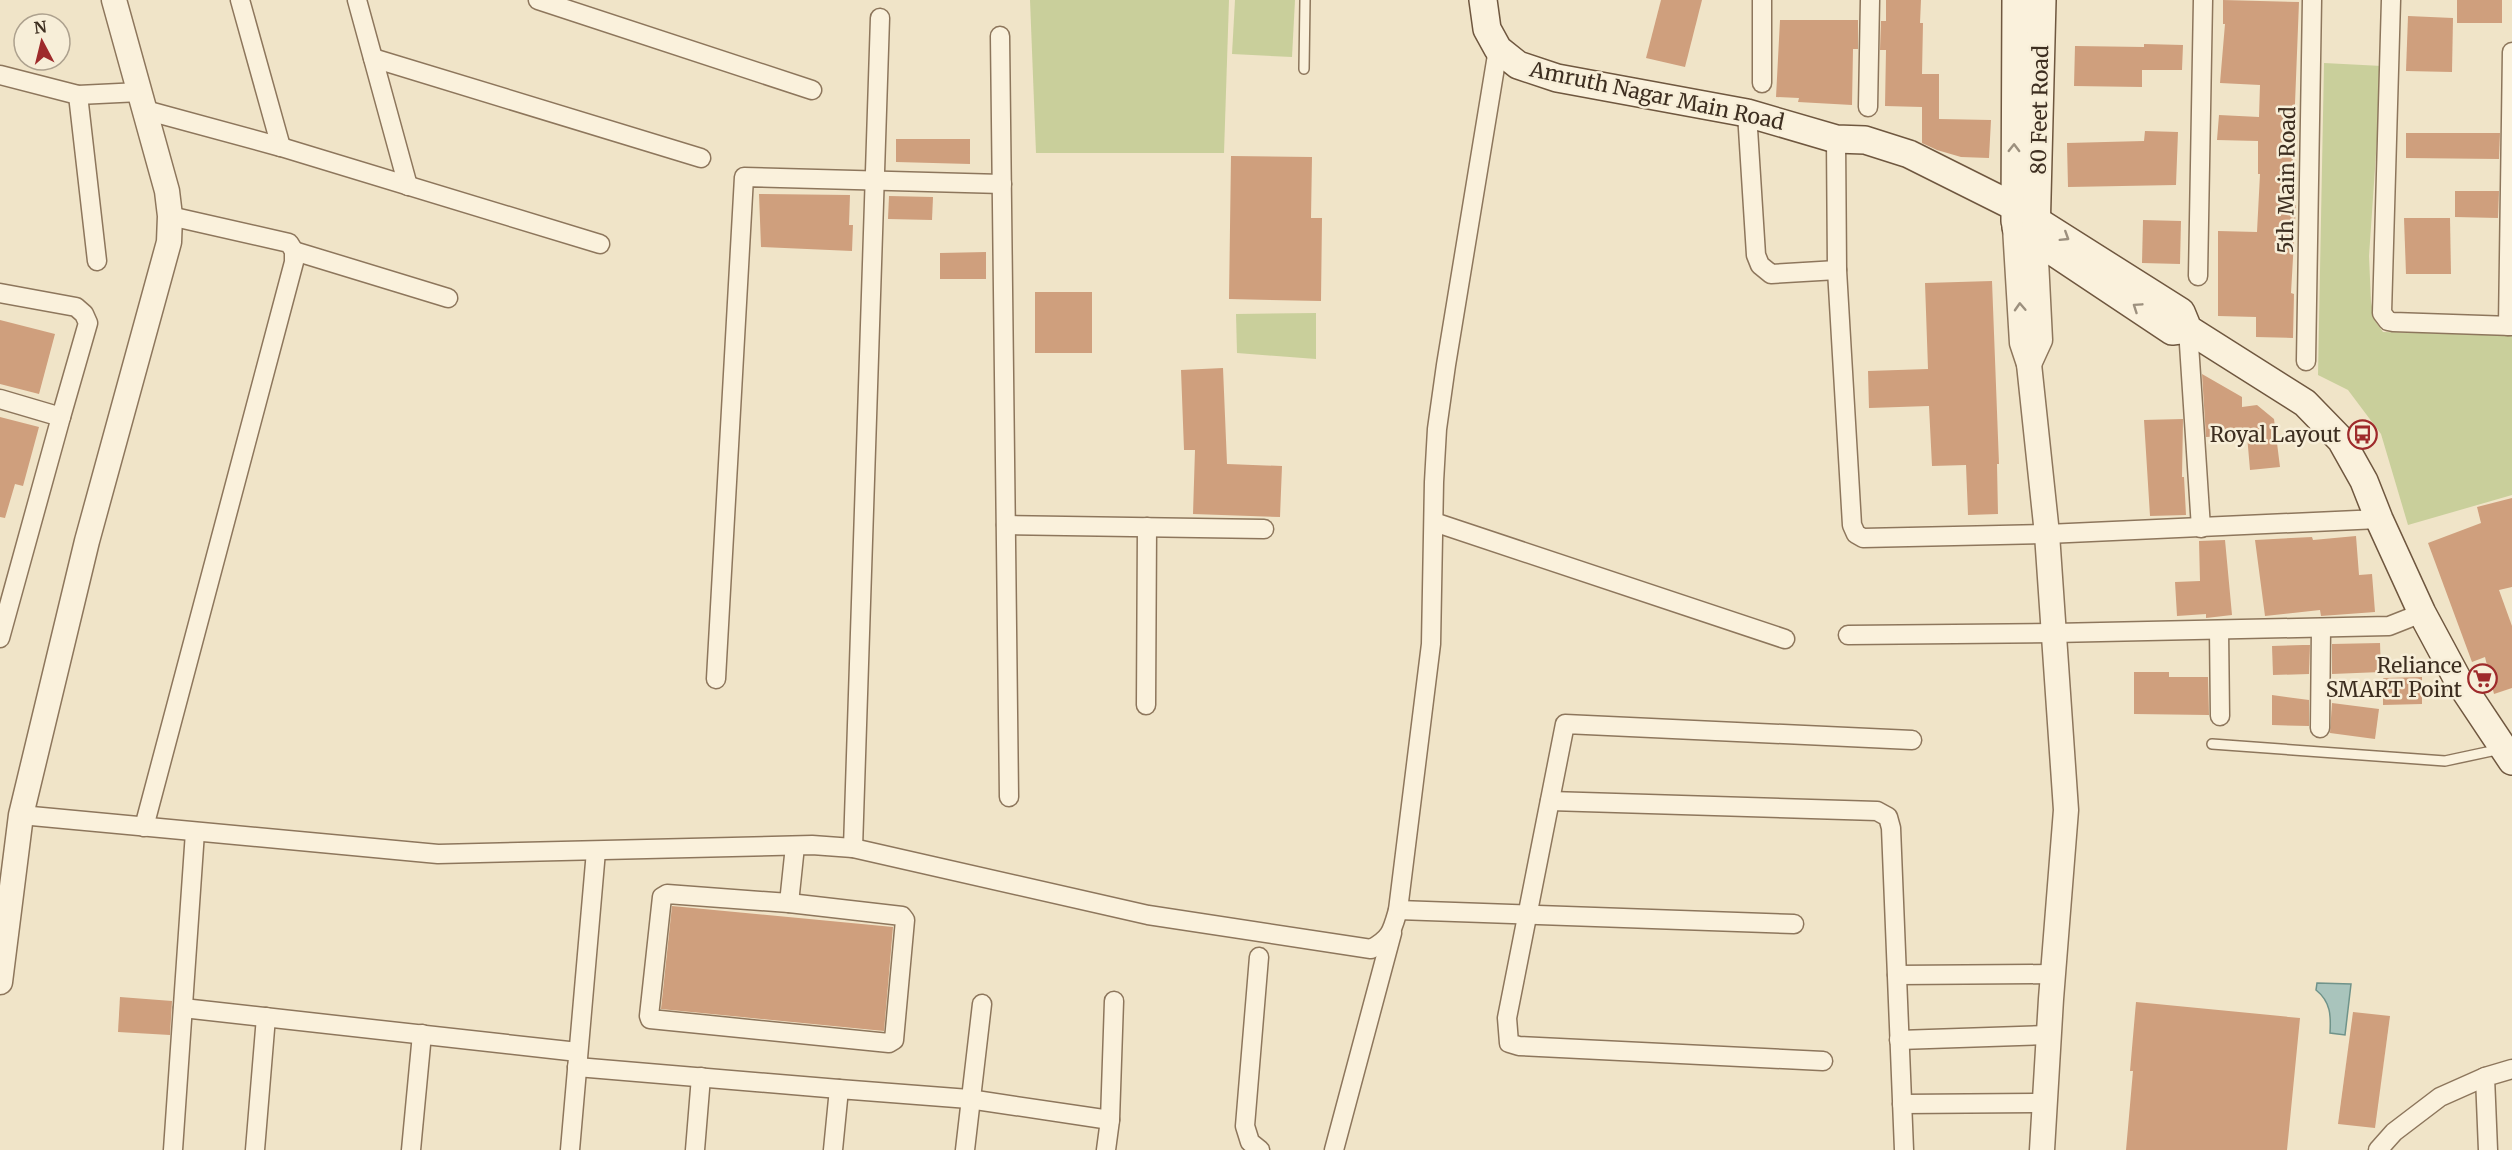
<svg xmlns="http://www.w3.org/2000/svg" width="2512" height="1150" viewBox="0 0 2512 1150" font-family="Merriweather,serif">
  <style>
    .green { fill: #c9cf9b }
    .water { fill: #a9c4bc; stroke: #6f938a; stroke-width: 1.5 }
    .building { fill: #cf9f7d }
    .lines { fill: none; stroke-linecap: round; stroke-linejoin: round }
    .service-casing { stroke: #8d765c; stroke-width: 12 }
    .minor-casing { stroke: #8d765c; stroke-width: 21 }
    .tertiary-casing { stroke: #8d765c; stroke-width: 27 }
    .secondary-casing { stroke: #6f573f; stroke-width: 30 }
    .service { stroke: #faf1dc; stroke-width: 9 }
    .minor { stroke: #faf1dc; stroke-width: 18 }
    .tertiary { stroke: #faf1dc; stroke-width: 24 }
    .secondary { stroke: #faf1dc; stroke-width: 27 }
    .oneway { stroke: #9c907e }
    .labels { text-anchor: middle; stroke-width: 5; stroke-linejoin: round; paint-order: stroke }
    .street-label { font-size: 21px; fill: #3d2e20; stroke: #f7eed8 }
    .poi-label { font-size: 21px; fill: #3d2e20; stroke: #f7eed8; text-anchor: end }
  </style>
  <rect width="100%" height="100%" fill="#f0e4c8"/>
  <g class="green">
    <path d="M1030,0H1229L1224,153H1036Z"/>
    <path d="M1235,0H1295L1292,57L1232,54Z"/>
    <path d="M2324,63L2382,66L2369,256L2371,302L2375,321L2383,332L2512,335V495L2408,525L2381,434L2348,390L2318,375Z"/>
    <path d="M1316,313V359L1237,353L1236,314Z"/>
  </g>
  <path class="water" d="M2317,983L2351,984L2345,1035L2330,1033C2331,1016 2331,1002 2316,990Z"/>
  <g class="building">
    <path d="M1661,0H1702L1685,67L1646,58Z"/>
    <path d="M1886,0H1921L1920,23H1923L1922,74H1939V119L1991,120L1989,158L1961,157L1937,150L1922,143V107L1885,106L1886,50H1880L1881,21H1886Z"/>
    <path d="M2223,0L2299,2L2291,205H2296L2291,293L2294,294L2293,338L2256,337V317L2218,316V231L2257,232L2260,174H2258V141L2217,140L2219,115L2259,117L2260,85L2220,83L2225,24H2223Z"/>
    <rect x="2457" y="0" width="45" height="23"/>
    <path d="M2408,16L2453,18L2452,72L2406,71Z"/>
    <path d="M1780,20H1858V49H1853L1852,105L1798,102L1799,98L1776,97Z"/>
    <path d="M2144,44L2183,45L2182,70H2142V87L2074,86L2075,46L2144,47Z"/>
    <path d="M2145,131L2178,132L2176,185L2068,187L2067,143L2144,141Z"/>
    <path d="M2406,133H2500L2499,159L2406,158Z"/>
    <path d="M896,139H970V164L896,162Z"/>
    <path d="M1231,156L1312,157L1311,218H1322L1321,301L1229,299Z"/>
    <path d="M2455,191H2499L2498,218L2455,217Z"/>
    <path d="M759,194L850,195L849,225H853L852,251L761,247Z"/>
    <path d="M889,196L933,197L932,220L888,219Z"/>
    <path d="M2404,218H2450L2451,274H2406Z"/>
    <path d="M2143,220L2181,221L2180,264L2142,263Z"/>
    <path d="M986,252V279H940V253Z"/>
    <path d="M1992,281L1999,464H1997L1998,514L1968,515L1966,465L1932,466L1929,406L1869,408L1868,371L1928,369L1925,283Z"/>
    <rect x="1035" y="292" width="57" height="61"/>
    <path d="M0,320L55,334L39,394L0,384Z"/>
    <path d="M1223,368L1227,464L1282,466L1280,517L1193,514L1195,450H1184L1181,370Z"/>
    <path d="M2202,374L2242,397V407L2257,405L2274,419L2280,467L2250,470L2247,435L2206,437Z"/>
    <path d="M0,417L39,427L23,486L15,484L5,518L0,517Z"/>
    <path d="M2183,419L2182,477H2184L2186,515L2150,516L2144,420Z"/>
    <path d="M2512,498V587L2499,590L2512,626V688L2494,694L2485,657L2472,662L2428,543L2481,523L2477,507Z"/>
    <path d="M2356,536L2359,575L2372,574L2375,612L2321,616L2320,610L2265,616L2255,540L2312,537L2313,540Z"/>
    <path d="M2225,540L2232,615L2206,618V614L2177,616L2175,582L2200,581L2199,541Z"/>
    <path d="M2380,643L2381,672L2332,674V644Z"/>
    <path d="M2303,645H2310L2309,674L2273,675L2272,646Z"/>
    <path d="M2134,672H2169V677H2208L2209,715L2134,714Z"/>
    <path d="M2422,677V704L2383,705V678Z"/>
    <path d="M2272,695L2309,700V726L2272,725Z"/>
    <path d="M2332,703L2379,709L2375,739L2330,733Z"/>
    <path d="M672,906L893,927L884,1031L661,1009Z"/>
    <path d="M120,997L172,1001L170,1035L118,1032Z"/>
    <path d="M2136,1002L2300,1018L2287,1150H2126L2133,1071H2130Z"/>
    <path d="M2353,1012L2390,1016L2375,1128L2338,1124Z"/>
  </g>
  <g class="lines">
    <defs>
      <g id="service">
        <path d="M1304,69L1305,0"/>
        <path d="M2212,744L2445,761L2501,749"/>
      </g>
      <g id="minor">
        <path d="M240,0L281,147"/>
        <path d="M357,0L408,186"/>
        <path d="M538,0L812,90"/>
        <path d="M2391,0L2382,313L2388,321L2393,322L2512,326"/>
        <path d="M1000,36L1009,797"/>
        <path d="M373,58L701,158"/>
        <path d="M0,75L78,95L140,92"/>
        <path d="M1762,83V0"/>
        <path d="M78,95L97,261"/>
        <path d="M1868,107L1870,0"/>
        <path d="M145,110L281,147L600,244"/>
        <path d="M1747,113L1756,255L1760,265L1771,274L1837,270"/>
        <path d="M1836,139L1837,270L1852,525L1856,534L1863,538L2047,534L2379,519"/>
        <path d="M294,251L448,298"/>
        <path d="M2198,276L2203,0"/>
        <path d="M0,293L76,307L84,314L88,323L61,417"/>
        <path d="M2508,326L2512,52"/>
        <path d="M2188,329L2201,528"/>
        <path d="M2306,361L2312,0"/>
        <path d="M0,399L61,417L0,638"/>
        <path d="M1434,522L1785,639"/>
        <path d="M1006,525L1264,529"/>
        <path d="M2219,630L2220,716"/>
        <path d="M1848,635L2054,633L2389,626L2422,613"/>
        <path d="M716,679L744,177L1002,184"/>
        <path d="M1146,705L1147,527"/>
        <path d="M2320,728L2321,628"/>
        <path d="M1550,801L1877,811L1888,817L1891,828L1904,1150"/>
        <path d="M21,815L438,854L812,845L853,848L1148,915L1371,949C1391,938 1392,931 1398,910L1431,644L1434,482L1437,429L1446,365L1498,49"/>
        <path d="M144,827L294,262V251L289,243L170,216"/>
        <path d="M853,848L880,18"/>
        <path d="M667,894L789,903L902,916L905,920L894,1040L889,1043L650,1019L649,1016L662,897Z"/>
        <path d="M789,903L795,846"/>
        <path d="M1398,910L1794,924"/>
        <path d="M1259,957L1245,1126L1250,1142L1260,1150"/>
        <path d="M1897,975L2053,974"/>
        <path d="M183,1008L578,1052"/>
        <path d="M1899,1040L2048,1035"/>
        <path d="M1823,1061L1519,1046L1509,1043L1507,1018L1565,724L1912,740"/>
        <path d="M577,1067L839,1089"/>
        <path d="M1902,1104L2044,1103"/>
        <path d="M1110,1120L1114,1001"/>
        <path d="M173,1150L195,832"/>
        <path d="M255,1150L266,1017"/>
        <path d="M411,1150L422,1034"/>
        <path d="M570,1150L596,851"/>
        <path d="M695,1150L701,1077"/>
        <path d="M833,1150L839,1089L969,1099L1110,1120L1106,1150"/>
        <path d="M965,1150L982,1004"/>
        <path d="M1334,1150L1392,933"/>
        <path d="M2378,1150L2394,1132L2440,1097L2485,1077"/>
        <path d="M2488,1150L2485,1077L2512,1069"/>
      </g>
      <g id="tertiary">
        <path d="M2015,227L2022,343L2029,364L2047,534L2066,810L2051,999L2042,1150"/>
        <path d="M2029,364L2040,340L2035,240"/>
        <path d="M0,982L21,815L87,541L169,242L170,216L167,191L114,0"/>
      </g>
      <g id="secondary">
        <path d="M1483,0L1487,29L1498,49L1518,65L1557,78L1747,113L1836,139L1865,140L1909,154L2015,207L2181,312L2188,329L2305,403L2341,440L2364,481L2379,519L2422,613L2458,680L2512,761"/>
        <path d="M2015,221L2016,0"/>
        <path d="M2016,227L2172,331L2188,329"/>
        <path d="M2036,236L2042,0"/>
      </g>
    </defs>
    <use href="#service" class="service-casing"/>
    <use href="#minor" class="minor-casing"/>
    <use href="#tertiary" class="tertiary-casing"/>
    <use href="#secondary" class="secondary-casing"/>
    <use href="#service" class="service"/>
    <use href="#minor" class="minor"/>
    <use href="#tertiary" class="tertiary"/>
    <use href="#secondary" class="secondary"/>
  </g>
  <defs><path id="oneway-chevron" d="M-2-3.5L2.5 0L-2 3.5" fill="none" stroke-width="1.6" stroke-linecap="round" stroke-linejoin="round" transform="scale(1.5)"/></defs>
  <g class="oneway">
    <use href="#oneway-chevron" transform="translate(2014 148) rotate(-89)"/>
    <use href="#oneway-chevron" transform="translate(2065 237) rotate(32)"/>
    <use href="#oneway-chevron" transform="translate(2020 307) rotate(-93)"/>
    <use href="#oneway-chevron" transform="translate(2137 307) rotate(-146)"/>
  </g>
  <defs>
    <symbol id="bus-ring" viewBox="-11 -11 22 22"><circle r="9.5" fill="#f7eed8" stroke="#9e2a2b" stroke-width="1.5"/><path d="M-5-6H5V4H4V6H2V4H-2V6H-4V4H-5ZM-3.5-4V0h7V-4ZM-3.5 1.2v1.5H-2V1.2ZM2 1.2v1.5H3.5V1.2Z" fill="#9e2a2b"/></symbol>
    <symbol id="supermarket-ring" viewBox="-11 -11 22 22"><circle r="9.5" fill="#f7eed8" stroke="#9e2a2b" stroke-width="1.5"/><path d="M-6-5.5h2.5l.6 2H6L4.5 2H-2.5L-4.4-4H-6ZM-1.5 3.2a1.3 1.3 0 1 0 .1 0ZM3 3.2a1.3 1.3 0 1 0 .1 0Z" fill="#9e2a2b"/></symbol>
  </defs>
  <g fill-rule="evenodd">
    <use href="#bus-ring" x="2346" y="418" width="33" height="33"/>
    <use href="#supermarket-ring" x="2466" y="662" width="33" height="33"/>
  </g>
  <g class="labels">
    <g class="street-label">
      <text transform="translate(1657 96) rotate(12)" y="7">Amruth Nagar Main Road</text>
      <text transform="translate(2040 110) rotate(-89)" y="7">80 Feet Road</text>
      <text transform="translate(2287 180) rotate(-89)" y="7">5th Main Road</text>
    </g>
    <g class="poi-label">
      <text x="2341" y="442">Royal Layout</text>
      <text x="2462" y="673">Reliance<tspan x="2462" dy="24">SMART Point</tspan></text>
    </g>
  </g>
  <g transform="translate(42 42) rotate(353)"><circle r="28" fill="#f7eed8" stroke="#ada18e" stroke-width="1.5"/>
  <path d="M0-4.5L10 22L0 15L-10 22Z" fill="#9e2a2b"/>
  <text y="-9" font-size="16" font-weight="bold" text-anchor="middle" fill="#3d2e20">N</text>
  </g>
</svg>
